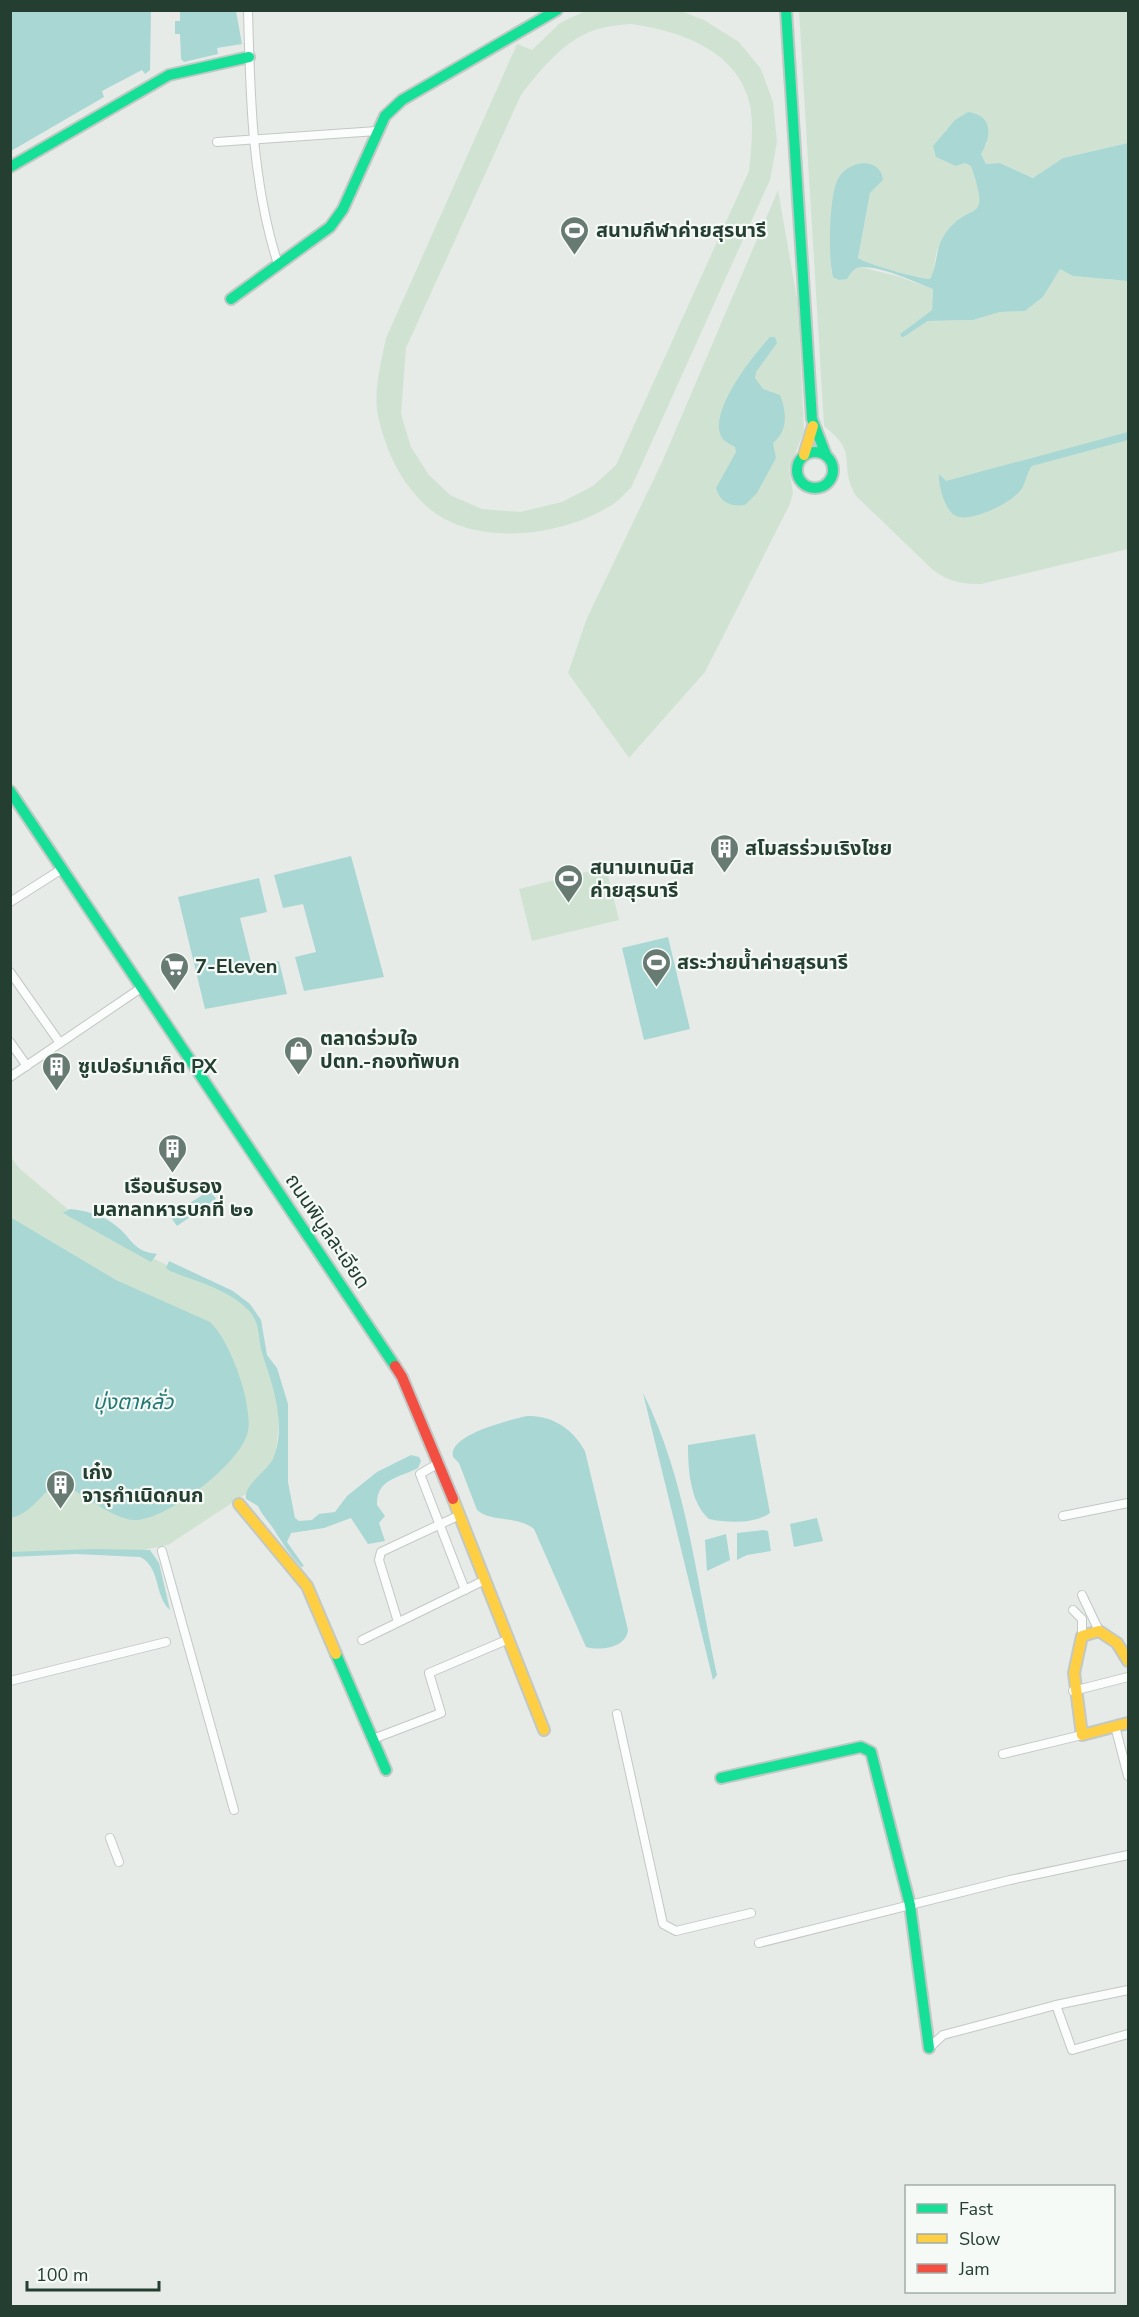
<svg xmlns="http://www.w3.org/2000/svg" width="1139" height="2317" viewBox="0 0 1139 2317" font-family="'Nunito Sans','Noto Sans Thai',sans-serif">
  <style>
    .green { fill: #d0e3d2; fill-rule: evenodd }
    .water { fill: #a9d7d4 }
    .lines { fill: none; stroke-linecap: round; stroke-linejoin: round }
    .street-casing { stroke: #c3c8c5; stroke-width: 10 }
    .fast-casing { stroke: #c2c8c5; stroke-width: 14 }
    .slow-casing { stroke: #c2c8c5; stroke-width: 14 }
    .jam-casing { stroke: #c2c8c5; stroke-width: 14 }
    .street { stroke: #fbfcfc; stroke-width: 8 }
    .fast { stroke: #16e098; stroke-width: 10 }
    .slow { stroke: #ffcf43; stroke-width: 10 }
    .jam { stroke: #f24e42; stroke-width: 10 }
    .labels { text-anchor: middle; stroke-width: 4.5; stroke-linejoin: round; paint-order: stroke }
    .poi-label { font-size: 20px; font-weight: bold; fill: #243e32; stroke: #f5faf6; text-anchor: start }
    .street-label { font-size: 20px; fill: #243e32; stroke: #f5faf6 }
    .water-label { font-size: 21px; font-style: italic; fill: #217874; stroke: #f5faf6 }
  </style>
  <rect width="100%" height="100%" fill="#e6ebe8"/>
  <g class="green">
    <path d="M585,11H681L704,20L739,42L761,69L773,102L777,142L770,180L631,488C624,494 618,502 610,506C563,536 477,547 431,510C402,486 386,452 378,416C373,391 381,363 386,338L517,44L532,50L560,23ZM631,24C680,31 738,50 750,105C754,127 751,150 749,171L616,465L593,486L562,502L520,512L482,509L450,495L429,475L411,447L401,414L406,348L521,95C541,69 566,38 598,29C609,26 620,25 631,24Z"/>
    <path d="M799,11H1128V143L1063,158L1034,178L1000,163L986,164L981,154L987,143L968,112L945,131L956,166L965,163L971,166L981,197L978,210C966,216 941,238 937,251C934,261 936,269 930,279C919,279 867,264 858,258L870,193L883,180L833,201L831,270L833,277L860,267L897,276L933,289L932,310L900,334L902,338L928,321L973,320L1000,312L1025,311L1043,297L1060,268L1073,276L1128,281V549L981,584C962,584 949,582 933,570L856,496C837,463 861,455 824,426Z"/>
    <path d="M778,190L798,304L804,431L789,469L793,493L790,504L705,672L629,758L568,673L587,618L662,462Z"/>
    <path d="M606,867L619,920L532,941L519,889Z"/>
    <path d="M10,1156L20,1169L75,1215L150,1257L241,1300L261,1328L265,1355L281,1401L275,1462L252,1490L168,1545L133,1552L11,1555Z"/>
  </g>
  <g class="water">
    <path d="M10,11H151L150,70L145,74L142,70L102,91L104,97L11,151Z"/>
    <path d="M180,11H236L242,44L217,48L218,54L184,62L181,59L180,34H175V21H180Z"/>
    <path d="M968,112C993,115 992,136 981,154L986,164L1000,163L1033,178L1063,158L1128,143V281L1073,276L1060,269L1043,297L1025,311L1000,312L973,320L928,321L902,338L900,334L932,310L933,289C912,281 884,267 861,267C853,268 851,273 847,279L839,280L833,277C828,258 829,195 838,179C847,161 880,155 883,180L870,193L858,258C867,264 919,279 930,279C938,264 935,248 945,234C970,198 992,228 971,166L965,163L956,166L936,157L933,146L955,120Z"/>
    <path d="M770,337H775L777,343L756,372L755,378L763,389L780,395C787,413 788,431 773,443L776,458L757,493L745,505C730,507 720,502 716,488L736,452L735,447C730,444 723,441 721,436C709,411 753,355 770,337Z"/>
    <path d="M1128,432V440L1032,466C1026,473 1026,484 1020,491C1011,503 970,523 956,516C945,511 938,485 939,474L946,481Z"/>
    <path d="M351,856L384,977L304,991L295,957L316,952L303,904L283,908L274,875Z"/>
    <path d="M259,878L267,912L240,918L252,966L279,961L287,994L205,1009L178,897Z"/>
    <path d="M668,937L690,1029L644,1040L622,948Z"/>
    <path d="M210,1190L216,1199L177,1226L170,1216Z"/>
    <path d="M70,1209C91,1211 111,1218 125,1234C135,1246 140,1252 157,1254L151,1262L63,1213Z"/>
    <path d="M10,1217L116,1280L210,1322C230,1340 253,1404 248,1431C242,1463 165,1522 133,1520C112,1518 84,1495 65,1485L55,1484C39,1497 31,1513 11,1518Z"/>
    <path d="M169,1261L233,1291L250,1304L261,1320L267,1355L277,1368L288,1404V1482L295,1518L299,1521L312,1520L319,1514L335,1512L347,1496L377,1472L411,1455L419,1457L421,1461L418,1468C399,1478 376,1479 377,1505L385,1516L379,1523L385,1541L368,1544L351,1518L324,1528L291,1533L287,1542L304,1566L301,1567C291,1556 284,1545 276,1533C270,1522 263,1517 258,1506L246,1499C243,1485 267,1471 273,1459C287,1426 273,1386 263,1356C256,1335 263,1323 244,1306C224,1288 195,1281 170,1271L166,1268Z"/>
    <path d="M643,1393C687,1480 696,1581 717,1675L713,1680Z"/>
    <path d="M527,1416C552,1415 573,1429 585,1451L628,1630C626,1648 601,1651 586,1647L534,1529C517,1515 492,1523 477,1510L459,1463L453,1457C447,1435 510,1420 527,1416Z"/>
    <path d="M755,1434L770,1513C755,1524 727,1523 709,1519C690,1503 688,1469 688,1445Z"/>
    <path d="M817,1518L823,1541L794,1547L790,1524Z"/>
    <path d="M764,1530L768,1531L771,1551L747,1555L737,1560V1533Z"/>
    <path d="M726,1534L730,1560L707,1571L705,1540Z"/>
    <path d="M92,1549L150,1550L159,1563L170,1610C154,1596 161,1567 140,1557L76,1554L11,1557V1552Z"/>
  </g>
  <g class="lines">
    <defs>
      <g id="street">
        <path d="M248,10C250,95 252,184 278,264"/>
        <path d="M217,142L377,131"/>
        <path d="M10,902L62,869"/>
        <path d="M10,972L60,1043"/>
        <path d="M10,1042L27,1066"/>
        <path d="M10,1077L141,988"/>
        <path d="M439,1463L420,1474L465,1590"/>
        <path d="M1063,1516L1128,1503"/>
        <path d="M162,1551L234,1810"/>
        <path d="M1082,1595L1099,1631"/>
        <path d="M1073,1610L1082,1619V1636"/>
        <path d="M398,1622L379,1560L381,1552L460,1515"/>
        <path d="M362,1640L485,1580"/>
        <path d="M10,1681L166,1642"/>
        <path d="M1073,1691L1128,1677"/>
        <path d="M617,1714L663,1924L676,1931L751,1913"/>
        <path d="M1115,1726L1128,1776"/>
        <path d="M373,1739L441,1713L429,1673L509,1639"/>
        <path d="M1003,1754L1082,1735"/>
        <path d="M110,1838L119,1862"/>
        <path d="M759,1943L1010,1880L1128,1855"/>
        <path d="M1056,2005L1128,1990"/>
        <path d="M929,2048L943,2035L1056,2005L1072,2050L1128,2034"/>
      </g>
      <g id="fast">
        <path d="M786,10L812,419L826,455"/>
        <path d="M10,167L169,75L249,57"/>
        <path d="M231,299L330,227L343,209L385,116L402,100L557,10"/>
        <circle cx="815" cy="470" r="18"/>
        <path d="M10,791L395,1366"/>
        <path d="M336,1654L386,1770"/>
        <path d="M721,1778L861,1747L871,1752L910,1905L929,2048"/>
      </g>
      <g id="slow">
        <path d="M804,455L813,426"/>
        <path d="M453,1499L544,1730"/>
        <path d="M239,1504L307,1586L336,1654"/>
        <path d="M1128,1661L1117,1643L1099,1631L1082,1636L1074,1673L1082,1735L1128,1723"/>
      </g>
      <path id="jam" d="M395,1366L402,1377L453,1499"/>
    </defs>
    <use href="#street" class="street-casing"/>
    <use href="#fast" class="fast-casing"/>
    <use href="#slow" class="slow-casing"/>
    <use href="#jam" class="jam-casing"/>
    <use href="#street" class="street"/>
    <use href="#fast" class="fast"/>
    <use href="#slow" class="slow"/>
    <use href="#jam" class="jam"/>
  </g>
  <defs>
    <symbol id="stadium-pin" viewBox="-11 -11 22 30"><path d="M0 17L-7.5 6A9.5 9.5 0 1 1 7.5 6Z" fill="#687b72" stroke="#f5faf6"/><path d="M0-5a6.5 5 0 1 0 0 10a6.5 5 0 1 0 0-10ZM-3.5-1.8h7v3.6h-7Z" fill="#fff"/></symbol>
    <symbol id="building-pin" viewBox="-11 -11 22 30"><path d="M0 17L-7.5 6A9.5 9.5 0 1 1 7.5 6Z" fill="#687b72" stroke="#f5faf6"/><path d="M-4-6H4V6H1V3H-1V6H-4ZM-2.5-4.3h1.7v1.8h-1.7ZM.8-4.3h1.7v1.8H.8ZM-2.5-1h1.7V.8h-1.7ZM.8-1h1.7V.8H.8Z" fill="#fff"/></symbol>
    <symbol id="supermarket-pin" viewBox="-11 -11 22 30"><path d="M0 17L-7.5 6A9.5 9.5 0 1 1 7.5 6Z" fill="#687b72" stroke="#f5faf6"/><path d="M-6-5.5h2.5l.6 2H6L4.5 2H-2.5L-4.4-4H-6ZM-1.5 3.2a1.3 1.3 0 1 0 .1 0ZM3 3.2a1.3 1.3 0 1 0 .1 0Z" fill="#fff"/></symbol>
    <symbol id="shop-pin" viewBox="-11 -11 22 30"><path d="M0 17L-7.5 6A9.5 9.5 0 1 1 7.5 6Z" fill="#687b72" stroke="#f5faf6"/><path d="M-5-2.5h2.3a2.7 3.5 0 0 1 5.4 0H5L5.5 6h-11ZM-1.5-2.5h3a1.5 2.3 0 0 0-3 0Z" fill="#fff"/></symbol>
  </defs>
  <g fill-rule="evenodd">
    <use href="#stadium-pin" x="558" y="214" width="33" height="45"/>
    <use href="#building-pin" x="708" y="832" width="33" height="45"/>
    <use href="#stadium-pin" x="552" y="862" width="33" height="45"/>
    <use href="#stadium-pin" x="640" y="946" width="33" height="45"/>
    <use href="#supermarket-pin" x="158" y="950" width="33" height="45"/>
    <use href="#shop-pin" x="282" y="1034" width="33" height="45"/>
    <use href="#building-pin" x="40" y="1050" width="33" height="45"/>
    <use href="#building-pin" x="156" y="1132" width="33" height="45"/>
    <use href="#building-pin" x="44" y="1468" width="33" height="45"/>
  </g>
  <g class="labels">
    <g class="poi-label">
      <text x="596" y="237">สนามกีฬาค่ายสุรนารี</text>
      <text x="745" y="855">สโมสรร่วมเริงไชย</text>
      <text x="590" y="874">สนามเทนนิส<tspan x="590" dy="23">ค่ายสุรนารี</tspan></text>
      <text x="677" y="969">สระว่ายนํ้าค่ายสุรนารี</text>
      <text x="195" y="973">7-Eleven</text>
      <text x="320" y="1045">ตลาดร่วมใจ<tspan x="320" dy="23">ปตท.-กองทัพบก</tspan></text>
      <text x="78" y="1073">ซูเปอร์มาเก็ต PX</text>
      <text x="173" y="1193" text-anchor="middle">เรือนรับรอง<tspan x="173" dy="23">มลฑลทหารบกที่ ๒๑</tspan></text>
      <text x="82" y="1479">เก๋ง<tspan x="82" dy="23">จารุกำเนิดกนก</tspan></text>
    </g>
    <g class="street-label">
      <text transform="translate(328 1231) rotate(56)" y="7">ถนนพิบูลละเอียด</text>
    </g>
    <g class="water-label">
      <text x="133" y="1409">บุ่งตาหลั่ว</text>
    </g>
  </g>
  <rect width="1139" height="2317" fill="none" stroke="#243e32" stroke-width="24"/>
  <rect x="905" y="2185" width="210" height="108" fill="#f5faf6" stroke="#a1afa8" stroke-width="1.5"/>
  <rect x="917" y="2204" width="30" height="9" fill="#16e098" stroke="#a1afa8" stroke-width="1.5"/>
  <text x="959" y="2215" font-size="18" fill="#243e32">Fast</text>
  <rect x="917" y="2234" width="30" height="9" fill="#ffcf43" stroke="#a1afa8" stroke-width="1.5"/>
  <text x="959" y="2245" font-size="18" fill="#243e32">Slow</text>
  <rect x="917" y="2264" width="30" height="9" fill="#f24e42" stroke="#a1afa8" stroke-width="1.5"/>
  <text x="959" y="2275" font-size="18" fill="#243e32">Jam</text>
  <path d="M27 2281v9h132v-9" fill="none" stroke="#243e32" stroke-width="3"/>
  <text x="36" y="2281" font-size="18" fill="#243e32" stroke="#f5faf6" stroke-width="4.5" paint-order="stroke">100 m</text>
</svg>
